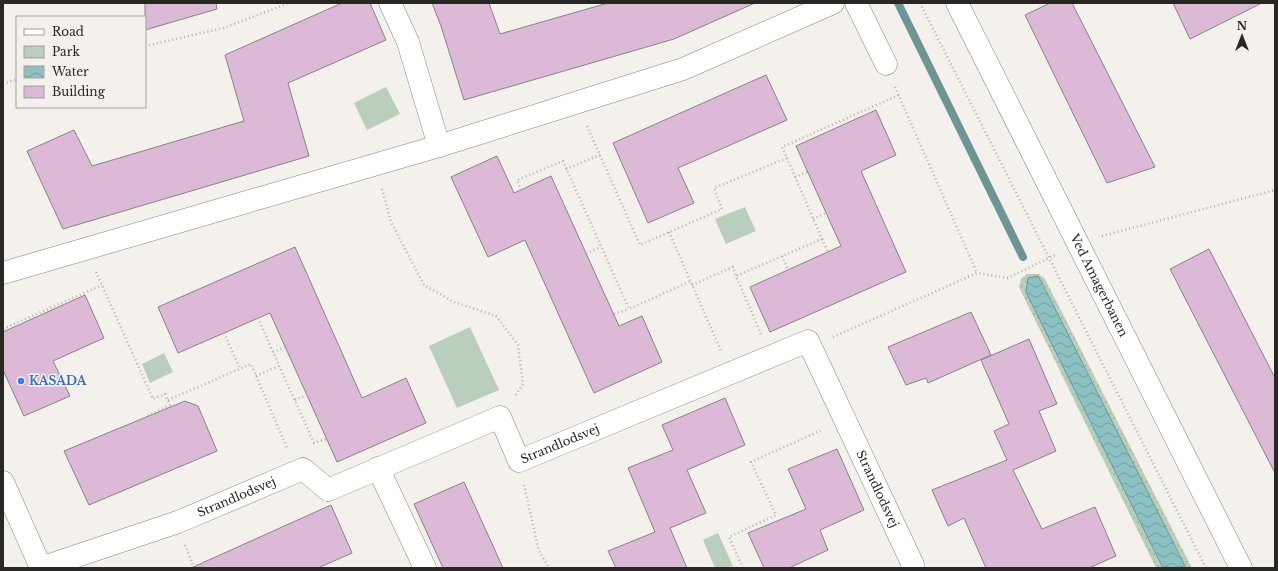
<svg xmlns="http://www.w3.org/2000/svg" width="1278" height="571" viewBox="0 0 1278 571" font-family="'Libre Baskerville',serif">
  <style>
    .grass { fill: url(#grass-dots) }
    .park { fill: #b9cfbb }
    .water { fill: url(#water-waves); stroke: #6f9495 }
    .lines { fill: none; stroke-linecap: round; stroke-linejoin: round }
    .stream { stroke: #6f9495; stroke-width: 8 }
    .building { fill: #dcbad7; stroke: #878387 }
    .minor-casing { stroke: #878480; stroke-width: 23 }
    .path { stroke: #b3b1ad; stroke-width: 2.5; stroke-dasharray: 1 3; stroke-linecap: butt }
    .minor { stroke: #fff; stroke-width: 22 }
    .shop-dot { fill: #3f7fe0; stroke: #f4f1ec; stroke-width: 1.5 }
    .labels { text-anchor: middle; stroke-width: 3; stroke-linejoin: round; paint-order: stroke }
    .street-label { font-size: 12px; fill: #282726; stroke: #f4f1ec }
    .shop-label { font-size: 12px; font-weight: bold; fill: #366cbe; stroke: #f4f1ec; text-anchor: start }
  </style>
  <defs>
    <pattern id="grass-dots" width="8" height="8" patternUnits="userSpaceOnUse"><rect width="8" height="8" fill="#b9cfbb"/><path d="M2 2h.1M6 6h.1" fill="none" stroke="#9fb2a1" stroke-width="1.8" stroke-linecap="round"/></pattern>
    <pattern id="water-waves" width="16" height="10" patternUnits="userSpaceOnUse"><rect width="16" height="10" fill="#8dc2c4"/><path d="M0 5q4-4 8 0t8 0" fill="none" stroke="#739e9f"/></pattern>
  </defs>
  <rect width="100%" height="100%" fill="#f4f1ec"/>
  <path class="grass" d="M1027,274H1039L1045,279L1192,568H1156L1019,287L1021,279Z"/>
  <g class="park">
    <path d="M386,87L400,114L367,130L354,103Z"/>
    <path d="M745,207L756,231L726,244L715,219Z"/>
    <path d="M470,327L499,390L457,408L429,346Z"/>
    <path d="M164,353L173,372L150,383L142,364Z"/>
    <path d="M718,533L733,566L728,568H715L703,540Z"/>
  </g>
  <path class="water" d="M1038,276L1041,281L1186,568H1163L1026,292L1028,278Z"/>
  <g class="lines">
    <path class="stream" d="M898,3L1023,257"/>
  </g>
  <g class="building">
    <path d="M145,3H216L217,9L145,30Z"/>
    <path d="M342,3H370L386,40L288,83L309,156L63,229L27,151L74,130L92,166L244,121L225,55Z"/>
    <path d="M432,3H489L500,34L608,3H755L674,39L464,100L441,26Z"/>
    <path d="M1050,3H1072L1155,167L1107,183L1025,15Z"/>
    <path d="M1173,3H1262L1190,39Z"/>
    <path d="M766,75L787,120L678,168L694,203L648,223L613,143Z"/>
    <path d="M876,110L896,155L861,171L906,272L770,332L750,287L841,246L796,146Z"/>
    <path d="M497,156L514,193L551,176L619,326L642,316L662,362L594,393L525,240L488,257L451,177Z"/>
    <path d="M295,247L362,398L406,378L426,423L337,462L270,313L178,353L158,307Z"/>
    <path d="M1209,249L1275,378V473L1170,269Z"/>
    <path d="M85,295L104,338L53,361L70,396L24,416L3,370V332Z"/>
    <path d="M971,312L991,355L928,383L926,378L906,385L888,347Z"/>
    <path d="M1029,339L1057,404L1039,411L1056,451L1013,470L1042,529L1095,507L1116,556L1089,568H986L964,518L948,526L932,490L1007,460L994,431L1009,424L981,360Z"/>
    <path d="M725,398L745,445L687,470L706,513L670,528L687,568H616L608,551L655,532L628,468L673,450L662,425Z"/>
    <path d="M185,401L198,406L217,451L89,505L64,451Z"/>
    <path d="M837,449L864,510L820,530L828,550L789,568H764L748,533L806,509L788,469Z"/>
    <path d="M464,482L503,568H443L414,504Z"/>
    <path d="M331,505L352,553L318,568H191Z"/>
  </g>
  <g class="lines">
    <defs>
      <g id="minor">
        <path d="M390,3L408,42L439,146"/>
        <path d="M856,3L886,64"/>
        <path id="s1" d="M957,3L1241,568"/>
        <path d="M3,273L439,146L683,69L833,3"/>
        <path d="M378,468L425,568"/>
        <path d="M3,482L41,568"/>
        <path id="s2" d="M41,568L178,522L303,469L328,490L500,417L519,461L808,341L913,565L912,568"/>
      </g>
    </defs>
    <use href="#minor" class="minor-casing"/>
    <g class="path">
      <path d="M920,3L1206,568"/>
      <path d="M145,46L224,28L289,3"/>
      <path d="M3,84L17,79"/>
      <path d="M895,87L977,273"/>
      <path d="M587,126L640,245L722,209L714,188L787,158L782,147L899,95"/>
      <path d="M566,169L600,155"/>
      <path d="M795,177L807,172"/>
      <path d="M382,189L391,222L424,285L454,302L496,316L518,345L523,384L515,396"/>
      <path d="M521,190L517,180L563,161L629,309L691,281"/>
      <path d="M813,219L826,213"/>
      <path d="M669,232L721,351"/>
      <path d="M1102,236L1275,190"/>
      <path d="M822,239L828,252"/>
      <path d="M586,253L601,247"/>
      <path d="M782,256L788,270"/>
      <path d="M96,272L153,399L165,394L170,405L147,416"/>
      <path d="M692,285L733,267L736,276"/>
      <path d="M614,314L629,309"/>
      <path d="M258,318L273,352"/>
      <path d="M3,329L102,285"/>
      <path d="M224,333L240,369"/>
      <path d="M761,334L736,276L822,239L787,158"/>
      <path d="M833,337L977,273L1008,278L1055,255"/>
      <path d="M285,347L273,352L314,443L326,439"/>
      <path d="M256,376L279,366"/>
      <path d="M168,400L251,364L287,448"/>
      <path d="M295,400L307,395"/>
      <path d="M524,485L539,551L549,568"/>
      <path d="M185,545L194,568"/>
      <path d="M743,568L729,537L776,515L751,462L822,430"/>
    </g>
    <use href="#minor" class="minor"/>
  </g>
  <circle class="shop-dot" cx="21" cy="381" r="4"/>
  <g class="labels">
    <g class="street-label">
      <text dy="4" stroke="none"><textPath href="#s1" startOffset="316">Ved Amagerbanen</textPath></text>
      <text dy="4" stroke="none"><textPath href="#s2" startOffset="592">Strandlodsvej</textPath></text>
      <text dy="4" stroke="none"><textPath href="#s2" startOffset="1024">Strandlodsvej</textPath></text>
      <text dy="4" stroke="none"><textPath href="#s2" startOffset="208">Strandlodsvej</textPath></text>
    </g>
    <g class="shop-label">
      <text x="29" y="385">KASADA</text>
    </g>
  </g>
  <rect width="1278" height="571" fill="none" stroke="#282726" stroke-width="8"/>
  <rect x="16" y="16" width="130" height="92" fill="#f4f1ec" stroke="#a2a09d"/>
  <rect x="24" y="29" width="20" height="6" fill="#ffffff" stroke="#a2a09d"/>
  <text x="52" y="36" font-size="12" fill="#282726">Road</text>
  <rect x="24" y="46" width="20" height="12" fill="#b9cfbb" stroke="#a2a09d"/>
  <text x="52" y="56" font-size="12" fill="#282726">Park</text>
  <rect x="24" y="66" width="20" height="12" fill="url(#water-waves)" stroke="#a2a09d"/>
  <text x="52" y="76" font-size="12" fill="#282726">Water</text>
  <rect x="24" y="86" width="20" height="12" fill="#dcbad7" stroke="#a2a09d"/>
  <text x="52" y="96" font-size="12" fill="#282726">Building</text>
  <g transform="translate(1242 36)" stroke="#f4f1ec" stroke-width="3" paint-order="stroke">
  <path d="M0-3L7 15L0 10L-7 15Z" fill="#282726"/>
  <text y="-6" font-size="11" font-weight="bold" text-anchor="middle" fill="#282726">N</text>
  </g>
</svg>
